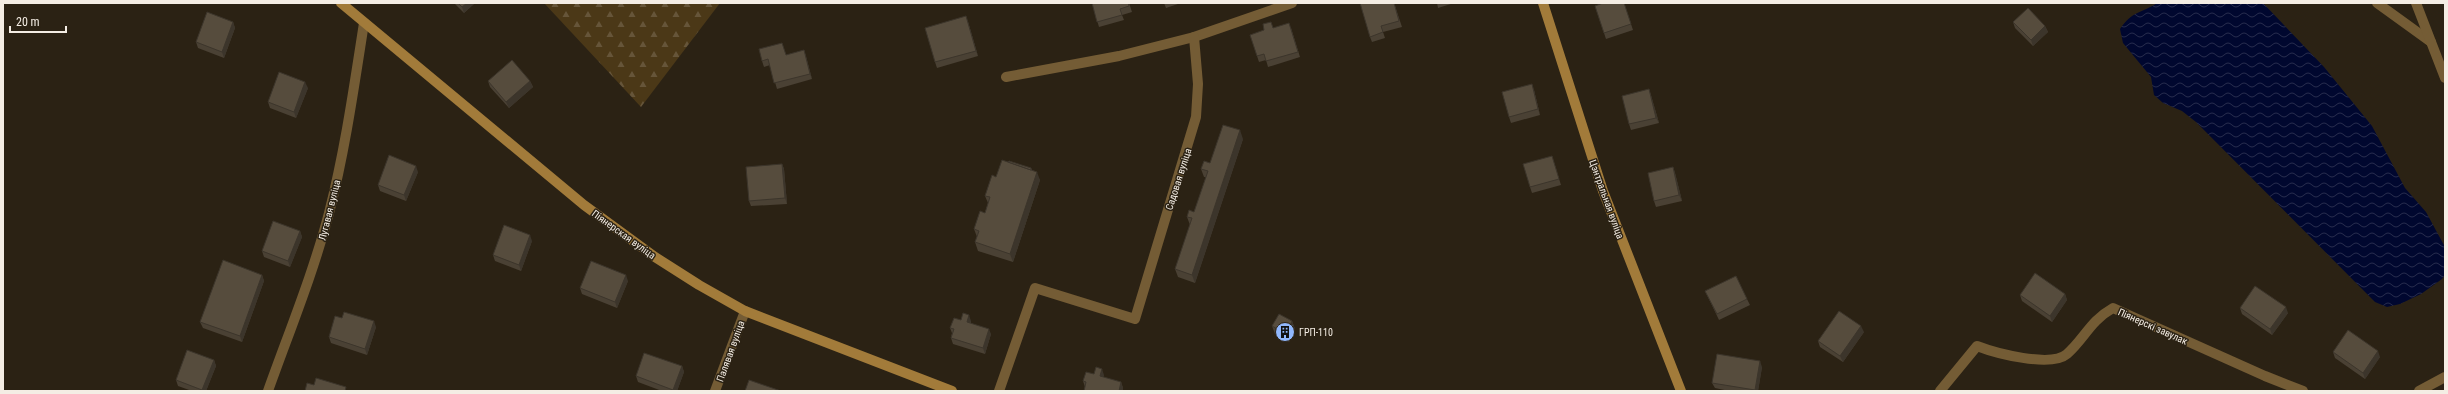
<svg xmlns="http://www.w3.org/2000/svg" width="2448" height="394" viewBox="0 0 2448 394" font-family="'Roboto Condensed',sans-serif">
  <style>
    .forest { fill: url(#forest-firs) }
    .water { fill: url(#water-waves) }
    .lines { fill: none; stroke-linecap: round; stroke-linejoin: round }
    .street { stroke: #745c35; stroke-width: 10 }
    .secondary { stroke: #a27b3a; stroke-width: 10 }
    .wall { fill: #4a4134 }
    .shaded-wall { fill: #3c352b }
    .building { fill: #564c3d; stroke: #3c352b }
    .labels { text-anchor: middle; stroke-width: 3; stroke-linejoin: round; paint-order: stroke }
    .street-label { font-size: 10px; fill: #f4ede4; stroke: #2b2214 }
    .poi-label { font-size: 10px; fill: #f4ede4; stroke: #2b2214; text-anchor: start }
  </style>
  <defs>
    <pattern id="forest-firs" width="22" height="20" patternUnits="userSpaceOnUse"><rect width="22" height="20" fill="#4b3817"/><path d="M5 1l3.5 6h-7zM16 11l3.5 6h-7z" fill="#665539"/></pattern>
    <pattern id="water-waves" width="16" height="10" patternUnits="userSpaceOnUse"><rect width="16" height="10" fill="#00072f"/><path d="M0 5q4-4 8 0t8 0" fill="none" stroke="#262b4d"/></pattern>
  </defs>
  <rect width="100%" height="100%" fill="#2b2214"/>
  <path class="forest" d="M544,3H720L641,107Z"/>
  <path class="water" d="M2157,3H2263L2324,67L2372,126L2405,188L2426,212L2445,247V275L2442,279L2421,294L2400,304L2387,307L2375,302L2196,122L2182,111L2163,103L2154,95L2151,77L2123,43L2120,29C2133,10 2141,14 2157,3Z"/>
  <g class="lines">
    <g class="street">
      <path d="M2377,3L2431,42"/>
      <path d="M2416,3L2445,78"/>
      <path d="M1006,77L1119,56L1194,37L1292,3"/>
      <path d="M268,391C289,332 313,274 329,213C345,151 354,87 364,23"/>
      <path d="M715,391L745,311"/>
      <path d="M999,391L1035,288L1135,319L1196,117L1198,84L1194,37"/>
      <path d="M1940,391L1977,346C1995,353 2051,368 2067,354C2085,338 2090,321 2113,308L2265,376L2303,391"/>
      <path d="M2419,391L2445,377"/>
    </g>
    <g class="secondary">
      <path d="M341,3L584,205L655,257L699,285L745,311L952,391"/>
      <path d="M1543,3L1603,191L1681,391"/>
    </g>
  </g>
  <g class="wall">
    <path d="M454,3H475L464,13Z"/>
    <path d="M1092,3H1129L1132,12L1122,15L1124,20L1099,27Z"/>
    <path d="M1164,3H1181L1166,8Z"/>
    <path d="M1394,3L1402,27L1383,32L1385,38L1372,42L1370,37Z"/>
    <path d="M1437,3H1454L1438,8Z"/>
    <path d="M1624,3L1633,30L1606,39L1595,6Z"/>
    <path d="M233,22L235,28L224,58L198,48L196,42Z"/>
    <path d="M968,22L978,56L937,68L935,62Z"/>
    <path d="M2013,22L2045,26L2048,32L2033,46L2015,28Z"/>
    <path d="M1273,28H1291L1300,57L1268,67L1266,60L1259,62L1257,56Z"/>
    <path d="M782,43L786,55L804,50L812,79L777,89L770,65L764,67L762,61Z"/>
    <path d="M488,81H530L533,87L509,108L490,87Z"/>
    <path d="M308,88L296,118L270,108L268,102Z"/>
    <path d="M1649,89L1659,123L1631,130L1629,124Z"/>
    <path d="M1534,90L1540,115L1511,123L1509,117Z"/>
    <path d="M1243,139L1195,283L1178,277L1175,269L1190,225L1187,217L1194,212L1206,177H1204L1201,169L1210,163Z"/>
    <path d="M1552,156L1561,185L1532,193L1530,187Z"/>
    <path d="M1008,162L1031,168L1032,170L1040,180L1013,262L978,251L975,242L977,237L974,229L985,213L988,203L985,196L996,177Z"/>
    <path d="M782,164L784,169L787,204L751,206L749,201Z"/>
    <path d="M1673,167L1675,173L1682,201L1656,207L1654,201Z"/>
    <path d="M418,172L406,201L380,191L378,185Z"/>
    <path d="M300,231L302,237L290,267L264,257L262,251Z"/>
    <path d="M532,241L521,271L495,261L493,255Z"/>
    <path d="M262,275L264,281L242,342L203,328L200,322Z"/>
    <path d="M628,281L617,308L582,294L580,288Z"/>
    <path d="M1705,291L1747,299L1750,305L1719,320L1708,297Z"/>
    <path d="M2065,294L2067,300L2052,322L2022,301L2020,295Z"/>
    <path d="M2240,308L2288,313L2272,335L2242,314Z"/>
    <path d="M342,318L376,327L367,355L331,343L329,337Z"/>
    <path d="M961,320L971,321V323L991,334L985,354L953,344L951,338L952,333L950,328Z"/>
    <path d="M1292,321L1295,329L1289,342L1275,334L1272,326Z"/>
    <path d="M1864,332L1843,362L1820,347L1818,341Z"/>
    <path d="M2333,352L2380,357L2365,379L2335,358Z"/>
    <path d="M214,360L216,366L206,391H192L178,386L176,380Z"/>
    <path d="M682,366L684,372L677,391H662L638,382L636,376Z"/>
    <path d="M1762,367L1758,391H1729L1715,388L1712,383Z"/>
    <path d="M1094,374L1104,375L1103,377L1121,382L1123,388L1085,387L1083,381Z"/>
  </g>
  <g class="shaded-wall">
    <path d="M467,3H475L464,13L462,7Z"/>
    <path d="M966,16L968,22L978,56L976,51Z"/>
    <path d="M233,22L235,28L224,58L222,52Z"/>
    <path d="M2045,26L2048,32L2033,46L2031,40Z"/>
    <path d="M804,50L806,56L812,79L810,74Z"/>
    <path d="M530,81L533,87L509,108L506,102Z"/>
    <path d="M305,82L308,88L296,118L294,112Z"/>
    <path d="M1532,84L1534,90L1540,115L1538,109Z"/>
    <path d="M1649,89L1651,95L1659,123L1656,118Z"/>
    <path d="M1240,130L1243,139L1195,283L1192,275Z"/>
    <path d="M782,164L784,169L787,204L785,198Z"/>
    <path d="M416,166L418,172L406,201L404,195Z"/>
    <path d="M1673,167L1675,173L1682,201L1679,195Z"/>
    <path d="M1037,172L1040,180L1013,262L1010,254Z"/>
    <path d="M300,231L302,237L290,267L288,261Z"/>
    <path d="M530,235L532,241L521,271L519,265Z"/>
    <path d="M262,275L264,281L242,342L240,336Z"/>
    <path d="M626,275L628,281L617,308L615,302Z"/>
    <path d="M2065,294L2067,300L2052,322L2050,316Z"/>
    <path d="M2286,307L2288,313L2272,335L2270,329Z"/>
    <path d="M969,315L971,321L969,328L967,322Z"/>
    <path d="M374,321L376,327L367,355L365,349Z"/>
    <path d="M1292,321L1295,329L1289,342L1286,334Z"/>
    <path d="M1861,326L1864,332L1843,362L1840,356Z"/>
    <path d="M989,329L991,334L985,354L983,348Z"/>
    <path d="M2378,351L2380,357L2365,379L2363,373Z"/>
    <path d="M214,360L216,366L206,391H203L202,390Z"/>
    <path d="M1760,361L1762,367L1758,391H1756L1755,390Z"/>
    <path d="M682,366L684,372L677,391H674L673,390Z"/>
    <path d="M1102,369L1104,375L1102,382L1100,376Z"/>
    <path d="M1121,382L1123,388V391H1119Z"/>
  </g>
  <g class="building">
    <path d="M458,3H467L462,7Z"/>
    <path d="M1092,3H1128L1129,6L1120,9L1122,15L1097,22Z"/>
    <path d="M1360,3H1394L1399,21L1381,26L1383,32L1370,37Z"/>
    <path d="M1603,3H1624L1631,24L1604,33L1595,6Z"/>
    <path d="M2028,8L2045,26L2031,40L2013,22Z"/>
    <path d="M207,12L233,22L222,52L196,42Z"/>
    <path d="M966,16L976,51L935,62L925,28Z"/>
    <path d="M1271,22L1273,28L1289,23L1298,52L1266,61L1264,54L1257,56L1250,35L1264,30L1263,24Z"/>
    <path d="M782,43L786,55L804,50L810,74L774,83L768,59L762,61L759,49Z"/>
    <path d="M512,60L530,81L506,102L488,81Z"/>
    <path d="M279,72L305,82L294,112L268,102Z"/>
    <path d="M1532,84L1538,109L1509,117L1502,92Z"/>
    <path d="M1649,89L1656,118L1629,124L1622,96Z"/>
    <path d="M1223,125L1240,130L1192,275L1175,269L1192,218L1187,217L1189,210L1194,212L1208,171L1201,169L1204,161L1210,163Z"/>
    <path d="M389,155L416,166L404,195L378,185Z"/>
    <path d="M1552,156L1559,179L1530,187L1523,164Z"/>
    <path d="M1002,160L1037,172L1010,254L975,242L979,231L974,229L980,211L985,213L990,197L985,196L992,175L996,177Z"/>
    <path d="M1009,161L1031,168V170L1008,162Z"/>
    <path d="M782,164L785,198L749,201L746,167Z"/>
    <path d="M1673,167L1679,195L1654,201L1648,173Z"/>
    <path d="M273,221L300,231L288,261L262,251Z"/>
    <path d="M504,225L530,235L519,265L493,255Z"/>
    <path d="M223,260L262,275L240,336L200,322Z"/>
    <path d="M591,261L626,275L615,302L580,288Z"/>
    <path d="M2035,273L2065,294L2050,316L2020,295Z"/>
    <path d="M1736,276L1747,299L1717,314L1705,291Z"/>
    <path d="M2255,286L2286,307L2270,329L2240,308Z"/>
    <path d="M1839,311L1861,326L1840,356L1818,341Z"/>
    <path d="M344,312L374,321L365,349L329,337L335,316L342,318Z"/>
    <path d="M963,313L969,315L967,322L989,329L983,348L951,338L954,329L950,328L954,318L961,320Z"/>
    <path d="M1279,314L1292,321L1286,334L1272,326Z"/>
    <path d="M2348,330L2378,351L2363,373L2333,352Z"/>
    <path d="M187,350L214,360L202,390L176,380Z"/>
    <path d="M644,353L682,366L673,390L636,376Z"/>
    <path d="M1717,354L1760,361L1755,390L1712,383Z"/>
    <path d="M1096,367L1102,369L1100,376L1121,382L1119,391H1084L1086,382L1083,381L1086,372L1094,374Z"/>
    <path d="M316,378L346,387L345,391H305L307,383L314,385Z"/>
    <path d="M749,380L781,391H745Z"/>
  </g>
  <defs>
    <symbol id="building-disc" viewBox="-11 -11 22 22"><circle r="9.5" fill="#91b8fd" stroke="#2b2214"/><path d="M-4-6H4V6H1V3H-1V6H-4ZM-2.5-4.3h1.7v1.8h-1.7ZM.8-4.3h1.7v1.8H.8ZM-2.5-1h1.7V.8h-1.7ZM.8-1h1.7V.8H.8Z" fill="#111"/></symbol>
  </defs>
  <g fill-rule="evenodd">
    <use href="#building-disc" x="1274" y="321" width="22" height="22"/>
  </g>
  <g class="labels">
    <g class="street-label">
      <text transform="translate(1178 179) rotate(-72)" y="4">Садовая вуліца</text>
      <text transform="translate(1607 199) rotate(70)" y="4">Цэнтральная вуліца</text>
      <text transform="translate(329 210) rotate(-76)" y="4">Лугавая вуліца</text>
      <text transform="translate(624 234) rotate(36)" y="4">Піянерская вуліца</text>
      <text transform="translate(2153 326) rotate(24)" y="4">Піянерскі завулак</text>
      <text transform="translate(730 351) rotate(-70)" y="4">Палявая вуліца</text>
    </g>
    <g class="poi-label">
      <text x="1299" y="336">ГРП-110</text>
    </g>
  </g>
  <rect width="2448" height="394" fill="none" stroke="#f4ede4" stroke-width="8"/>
  <path d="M10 26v6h56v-6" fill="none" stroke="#f4ede4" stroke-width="2"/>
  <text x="16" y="26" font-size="12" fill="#f4ede4" stroke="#2b2214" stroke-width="3" paint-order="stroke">20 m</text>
</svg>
